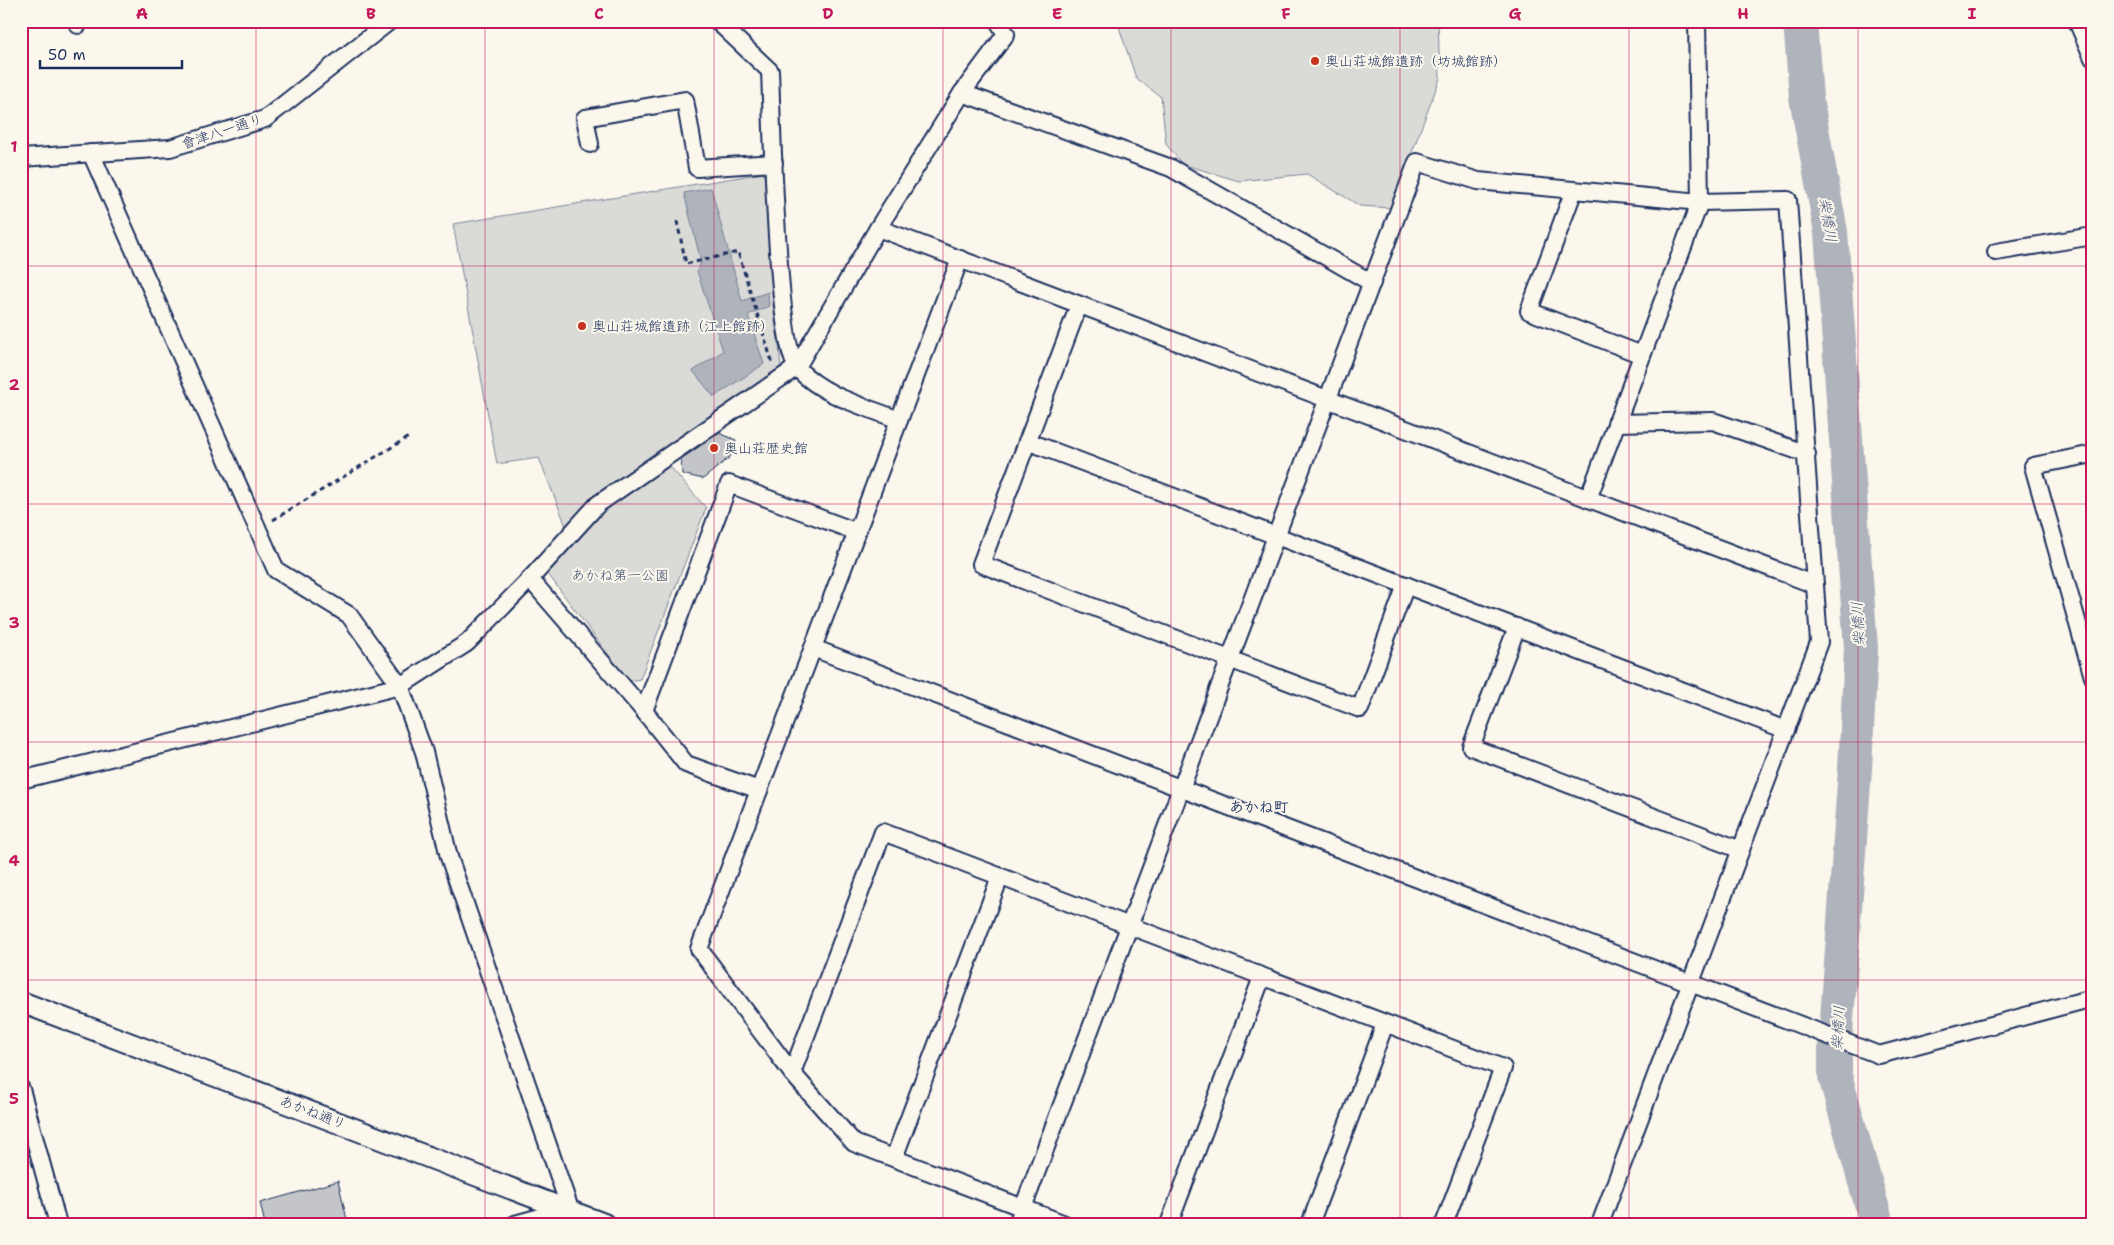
<svg xmlns="http://www.w3.org/2000/svg" width="2114" height="1245" viewBox="0 0 2114 1245" font-family="'Shantell Sans','Klee One',sans-serif">
  <style>
    .green { fill: #dadad7; stroke: #7a849a }
    .water { fill: #afb3bb; stroke: #747e96 }
    .lines { fill: none; stroke-linecap: round; stroke-linejoin: round }
    .river { stroke: #afb3bb; stroke-width: 34 }
    .building { fill: #c3c5c9; stroke: #1b2f5e }
    .minor-casing { stroke: #1b2f5e; stroke-width: 20 }
    .tertiary-casing { stroke: #1b2f5e; stroke-width: 24 }
    .path { stroke: #1b2f5e; stroke-width: 3; stroke-dasharray: 5 4; stroke-linecap: butt }
    .minor { stroke: #fbf7ec; stroke-width: 16 }
    .tertiary { stroke: #fbf7ec; stroke-width: 20 }
    .grid { fill: none; stroke: #c2185b; stroke-width: 1; stroke-opacity: 0.55 }
    .poi-dot { fill: #c8321e; stroke: #fbf7ec; stroke-width: 2 }
    .labels { text-anchor: middle; stroke-width: 4; stroke-linejoin: round; paint-order: stroke }
    .poi-label { font-size: 14px; fill: #1b2f5e; stroke: #fbf7ec; text-anchor: start }
    .street-label { font-size: 14px; fill: #1b2f5e; stroke: #fbf7ec }
    .park-label { font-size: 14px; fill: #415176; stroke: #fbf7ec }
    .water-label { font-size: 15px; font-style: italic; fill: #47577a; stroke: #fbf7ec }
    .neighbourhood-label { font-size: 15px; font-weight: bold; fill: #1b2f5e; stroke: #fbf7ec }
    .neatline { fill: none; stroke: #c2185b; stroke-width: 2 }
    .grid-label { font-size: 16px; text-anchor: middle; font-weight: bold; fill: #c2185b }
  </style>
  <rect width="100%" height="100%" fill="#fbf7ec"/>
  <filter id="ink" filterUnits="userSpaceOnUse"><feTurbulence type="fractalNoise" baseFrequency=".02" numOctaves="2"/><feDisplacementMap in="SourceGraphic" scale="10" xChannelSelector="R" yChannelSelector="G"/><feConvolveMatrix kernelMatrix="1 2 1 2 8 2 1 2 1" color-interpolation-filters="sRGB"/></filter>
  <g filter="url(#ink)">
    <g class="green">
      <path d="M1117,21H1438L1440,78L1391,208L1360,206L1307,174L1239,181L1182,164L1166,144L1161,97L1136,78Z"/>
      <path d="M764,173L781,368L615,482L566,526L539,458L497,464L453,224Z"/>
      <path d="M667,463L706,508L640,679L628,681L545,570L609,504Z"/>
    </g>
    <path class="water" d="M711,188L742,301L768,292L769,306L748,315L764,364L714,397L693,371L723,351L697,271L701,262L684,193Z"/>
    <g class="lines">
      <path class="river" d="M1800,21L1806,97L1831,232L1861,648L1855,769L1835,1047V1076L1877,1224"/>
    </g>
    <g class="building">
      <path d="M719,433L736,440L730,457L703,479L682,474L681,459Z"/>
      <path d="M338,1181L348,1224H265L260,1203Z"/>
    </g>
    <g class="lines">
      <defs>
        <g id="minor">
          <path d="M78,21V25"/>
          <path d="M717,21L770,71C772,116 776,346 798,369C825,397 864,406 899,420"/>
          <path d="M2077,21L2093,58"/>
          <path d="M962,93L1171,168L1372,283"/>
          <path d="M590,144L585,118L685,100L697,168L774,163"/>
          <path d="M91,153L276,570L349,615L400,686L424,752L449,857L570,1209L515,1224"/>
          <path d="M21,158L170,148L265,119L390,21"/>
          <path d="M1574,190L1529,311L1642,355"/>
          <path d="M878,228L1815,585"/>
          <path d="M1996,252L2093,236"/>
          <path d="M960,259L699,949L792,1073L854,1143L1065,1224"/>
          <path d="M1079,305L981,564L1360,709L1406,585"/>
          <path d="M1616,423L1713,421L1807,454"/>
          <path d="M1027,441L1786,730"/>
          <path d="M2093,454L2033,466L2093,677"/>
          <path d="M1588,499L1700,202L1697,21"/>
          <path d="M530,579L644,711L686,764L759,790"/>
          <path d="M1517,627L1471,747L1741,850"/>
          <path d="M813,648L1879,1055L2093,998"/>
          <path d="M644,711L729,484L857,532"/>
          <path d="M21,780L400,686L467,643L530,579L598,504L797,367L878,228L962,93L1006,34L998,21"/>
          <path d="M792,1073L883,832L1503,1068L1444,1224"/>
          <path d="M21,1089L58,1224"/>
          <path d="M894,1158L1000,877"/>
          <path d="M1017,1224L1417,162L1478,181L1700,202L1788,200L1819,642L1600,1224"/>
          <path d="M1169,1224L1262,977"/>
          <path d="M1310,1224L1385,1024"/>
        </g>
        <path id="tertiary" d="M21,1002L604,1224"/>
      </defs>
      <use href="#minor" class="minor-casing"/>
      <use href="#tertiary" class="tertiary-casing"/>
      <g class="path">
        <path d="M677,221L686,264L738,252L773,365"/>
        <path d="M273,520L410,436"/>
      </g>
      <use href="#minor" class="minor"/>
      <use href="#tertiary" class="tertiary"/>
    </g>
  </g>
  <path class="grid" d="M256,21V1224M485,21V1224M714,21V1224M943,21V1224M1171,21V1224M1400,21V1224M1629,21V1224M1858,21V1224M21,266H2093M21,504H2093M21,742H2093M21,980H2093"/>
  <g class="poi-dot">
    <circle cx="1315" cy="61" r="5"/>
    <circle cx="582" cy="326" r="5"/>
    <circle cx="714" cy="448" r="5"/>
  </g>
  <g class="labels">
    <g class="poi-label">
      <text x="1325" y="66">奥山荘城館遺跡（坊城館跡）</text>
      <text x="592" y="331">奥山荘城館遺跡（江上館跡）</text>
      <text x="724" y="453">奥山荘歴史館</text>
    </g>
    <g class="street-label">
      <text transform="translate(222 131) rotate(-18)" y="5">會津八一通り</text>
      <text transform="translate(313 1112) rotate(21)" y="5">あかね通り</text>
    </g>
    <g class="park-label">
      <text x="620" y="580">あかね第一公園</text>
    </g>
    <g class="water-label">
      <text transform="translate(1828 220) rotate(81)" y="5">柴橋川</text>
      <text transform="translate(1858 624) rotate(-93)" y="5">柴橋川</text>
      <text transform="translate(1838 1028) rotate(-87)" y="5">柴橋川</text>
    </g>
    <g class="neighbourhood-label">
      <text x="1259" y="812">あかね町</text>
    </g>
  </g>
  <rect width="2114" height="1245" fill="none" stroke="#fbf7ec" stroke-width="55"/>
  <path d="M40 60v8h142v-8" fill="none" stroke="#1b2f5e" stroke-width="2.5"/>
  <text x="48" y="60" font-size="15" fill="#1b2f5e" stroke="#fbf7ec" stroke-width="4" paint-order="stroke">50 m</text>
  <rect x="28" y="28" width="2058" height="1190" class="neatline"/>
  <g class="grid-label">
    <text x="142" y="19">A</text>
    <text x="371" y="19">B</text>
    <text x="599" y="19">C</text>
    <text x="828" y="19">D</text>
    <text x="1057" y="19">E</text>
    <text x="1286" y="19">F</text>
    <text x="1515" y="19">G</text>
    <text x="1743" y="19">H</text>
    <text x="1972" y="19">I</text>
    <text x="14" y="152">1</text>
    <text x="14" y="390">2</text>
    <text x="14" y="628">3</text>
    <text x="14" y="866">4</text>
    <text x="14" y="1104">5</text>
  </g>
</svg>
